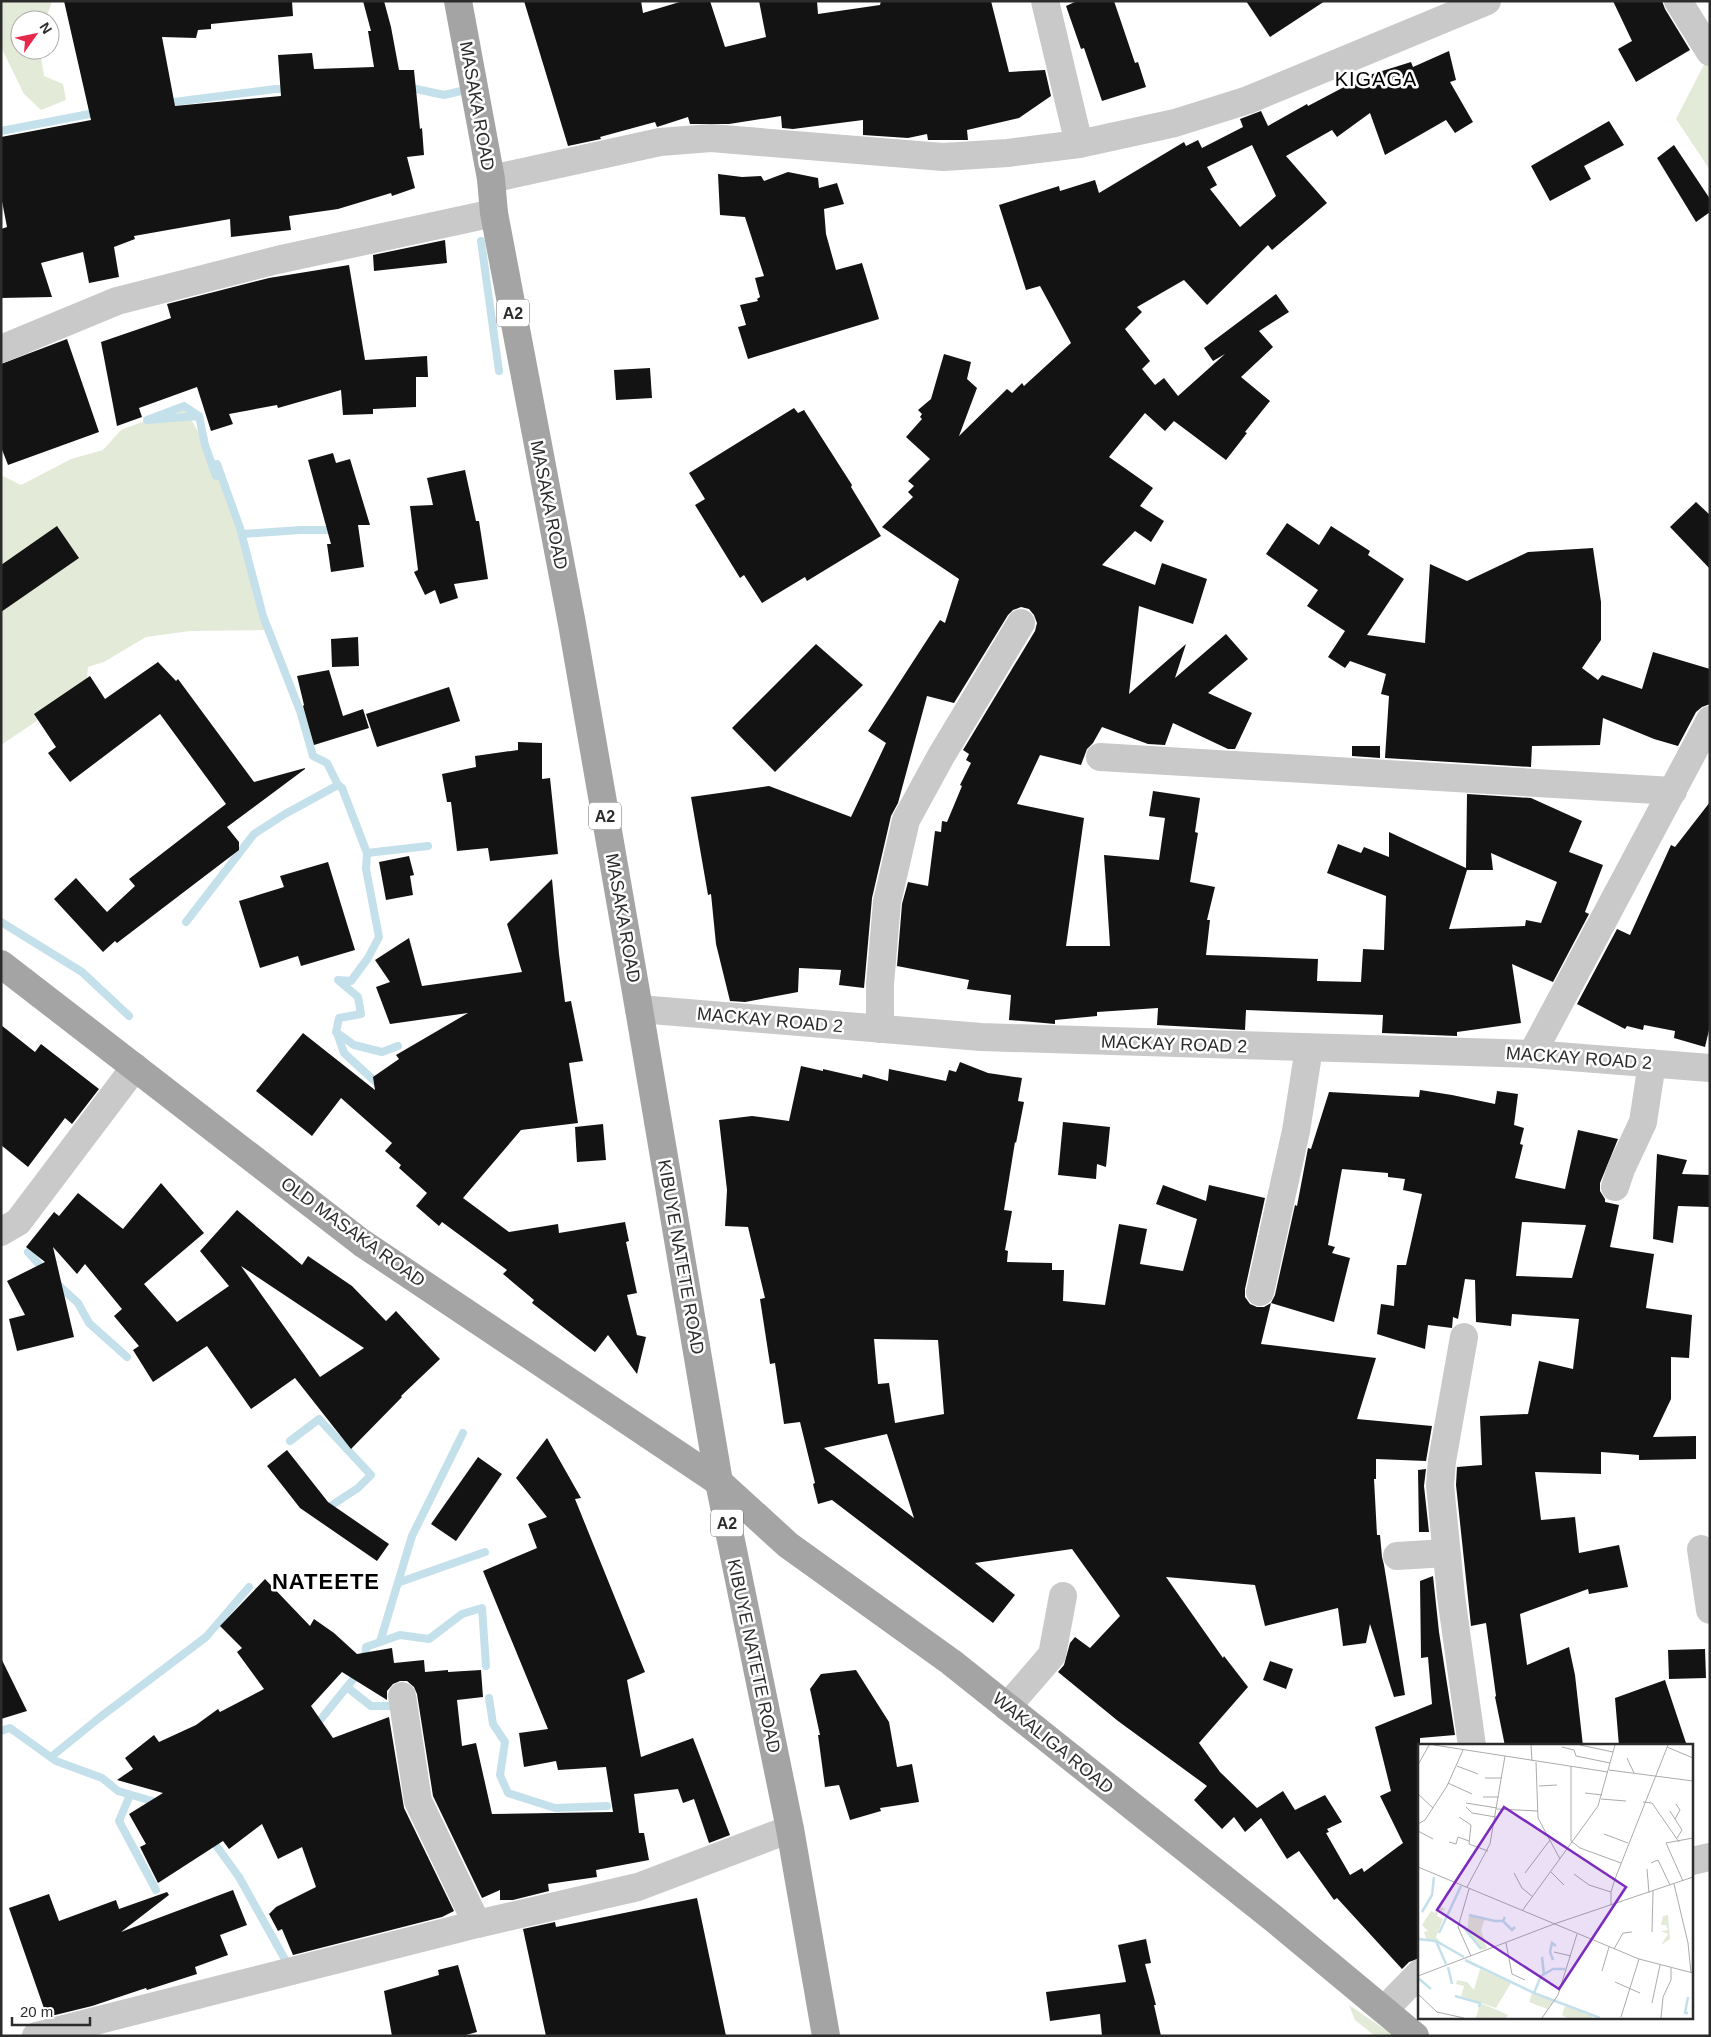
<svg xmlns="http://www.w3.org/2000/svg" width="1711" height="2037" viewBox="0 0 1711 2037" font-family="Arial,sans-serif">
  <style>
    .green { fill: #e4ead8 }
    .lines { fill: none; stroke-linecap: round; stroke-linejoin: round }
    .stream { stroke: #c4e0eb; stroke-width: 8 }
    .building { fill: #131313; fill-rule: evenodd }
    .minor { stroke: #c9c9c9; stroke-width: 28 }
    .major { stroke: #a4a4a4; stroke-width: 28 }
    .labels { text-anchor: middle; stroke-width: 5; stroke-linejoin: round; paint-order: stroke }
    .shield { fill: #fff; stroke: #6b6b6b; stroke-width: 1 }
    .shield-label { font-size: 16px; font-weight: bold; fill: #2c2c2c }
    .street-label { font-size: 18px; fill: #2c2c2c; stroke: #fff }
    .quarter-label { font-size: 20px; letter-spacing: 1px; fill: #000; stroke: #fff }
    .district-label { font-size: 22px; font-weight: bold; letter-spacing: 1px; fill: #000; stroke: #fff }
    .inset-river { fill: none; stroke: #c4e0eb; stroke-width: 2.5 }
    .inset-road { fill: none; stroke: #ababab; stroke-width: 1 }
    .view { fill: #7b2cbf; fill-opacity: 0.15; stroke: #7b2cbf; stroke-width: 2.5 }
    .inset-edge { fill: none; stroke: #2c2c2c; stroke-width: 2.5 }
  </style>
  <rect width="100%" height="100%" fill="#fff"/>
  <g class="green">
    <path d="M1,1H52L46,20H20V50H40L44,76L63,84L66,100L41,110L24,94L1,47Z"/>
    <path d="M1710,53V170L1676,119Z"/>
    <path d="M184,406L205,445L216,474L217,464L240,528L263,616L269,630L190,631L146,637L104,662L88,667L86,688L1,745V475L21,485L71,459L103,450L121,430Z"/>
    <path d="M1349,2005L1394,2036H1375L1355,2020Z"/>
  </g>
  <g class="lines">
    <g class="stream">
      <path d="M407,90L416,89L444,95L461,91"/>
      <path d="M166,103L275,89H291"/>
      <path d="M1,131L100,112"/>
      <path d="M481,241L499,371"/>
      <path d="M199,416L147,420L184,406L199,416L205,445L216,476L217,464L240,528L263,616L300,711L313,756L327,763L338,785L342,788L367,853L428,846"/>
      <path d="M242,534L300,530H338"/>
      <path d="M367,853L366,869L379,937L368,958L351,981L338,980L358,997L361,1014L339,1018L336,1032L354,1045L382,1052L398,1046"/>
      <path d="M1,922L82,972L129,1016"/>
      <path d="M186,922L254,834L285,814L338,785"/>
      <path d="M337,1033L344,1053L380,1086"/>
      <path d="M28,1252L45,1271"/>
      <path d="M56,1283L78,1303L89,1323L127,1357"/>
      <path d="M290,1441L319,1419L371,1475L358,1488L332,1505"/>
      <path d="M400,1582L485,1552"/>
      <path d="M380,1642L412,1536L463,1433"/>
      <path d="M365,1663L366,1647L400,1635L429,1639L462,1614L482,1608L486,1666"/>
      <path d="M348,1688L371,1706H396L398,1709"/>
      <path d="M489,1698L493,1724L505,1742L500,1775L508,1793L555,1808L607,1806"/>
      <path d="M313,1726L321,1719L359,1672"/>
      <path d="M1,1731L10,1728L56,1761L102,1778L118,1791L159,1803"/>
      <path d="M51,1757L99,1718L206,1637L249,1587"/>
      <path d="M130,1795L119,1821L156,1890"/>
      <path d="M210,1837L239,1877L287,1963"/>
    </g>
  </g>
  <g class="building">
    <path d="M64,1H292L293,16L211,24V29L198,30L196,38L162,37L175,106L281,96L278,55L312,53L314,69L374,67L368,31H371L363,1H384L391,27L399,70H414L420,129L422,128L424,155L407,157L415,188L392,196L391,193L338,209L289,216L291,230L231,237L230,219L134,236L135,239L114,247L119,277L89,283L83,252L41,263L52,297L1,298V229L7,227L1,196V137L91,120Z"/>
    <path d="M524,1H641L643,13L683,1H710L725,47L766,37L759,1H817L818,14L880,5L881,1H991L1009,72L1045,70L1051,96L1019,118L967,130L968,140H928L927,134L908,138L863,135V120L793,129L782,128L781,116L729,124H690L688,117L657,127L655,122L600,137L601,139L568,146Z"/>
    <path d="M1077,1H1114L1135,63L1138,62L1146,87L1102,101L1084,48L1081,49L1066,6Z"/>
    <path d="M1246,1H1325L1270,37Z"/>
    <path d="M1613,1H1662L1665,9L1690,50L1636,82L1618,49L1632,41Z"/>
    <path d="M1449,51L1456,80L1450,82L1473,122L1455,133L1446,120L1385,155L1370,113L1337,137L1332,130L1286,156L1327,203L1272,250L1268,245L1207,305L1184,280L1137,307L1142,312L1125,329L1150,361L1142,369L1155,385L1164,378L1178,396L1225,354L1213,361L1204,348L1276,294L1289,312L1259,331L1273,347L1241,377L1270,401L1245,432L1247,433L1226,460L1174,421L1165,431L1145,413L1109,457L1153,488L1140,506L1164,521L1151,542L1135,531L1102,565L1155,585L1162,563L1207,579L1193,624L1139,606L1129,694L1186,644L1175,678L1226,634L1248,659L1208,693L1252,713L1235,749H1228L1173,723L1165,745L1148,744L1102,727L1093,743L1087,749L1081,765L1040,755L1017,804L1084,818L1066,946H1110L1104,855L1159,860L1165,818L1149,816L1153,791L1200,798L1195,832L1198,833L1190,882L1215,887L1207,920H1210L1206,955L1318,959L1317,981L1361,982L1363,949L1384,950L1386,896L1327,873L1338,844L1361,853L1364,847L1389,857V832L1466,868L1467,794L1531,798L1582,821L1569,852L1603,865L1585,912L1589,914L1553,982L1512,964L1521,1023L1457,1032V1036L1382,1033L1383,1015L1246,1010L1245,1030L1157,1025L1158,1008L1097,1012V1016L1055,1020V1024L1009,1020L1011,995L967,989L969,980L897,966L902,904L908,882L928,886L935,831L941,832L942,821L947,822L962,786L960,785L971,763L966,760L969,754L963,750L1035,631L1037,623L1034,615L1029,609L1021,607L1013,610L1008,615L954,703L927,696L898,803L891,816L872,898L864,988L839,985L841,970L799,968L798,992L745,1002L730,1001L716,944L711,894L708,895L691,797L769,786L851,817L886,743L868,731L940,620L945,623L959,579L882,527L913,497L908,492L914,486L908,481L930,459L906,437L922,419L920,417L922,414L918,410L931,399L944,354L971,362L967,379L977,388L959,436L1007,389L1012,393L1022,383L1024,386L1071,343L1040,286L1026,290L999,205L1059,186L1060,191L1095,180L1099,193L1184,142L1186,146L1198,140L1202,148L1243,127L1240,119L1261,111L1268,126L1307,104L1308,106L1363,77L1411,62L1413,67ZM1252,145L1276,196L1240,227L1210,189L1217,185L1207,167ZM1491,853L1557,882L1541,923L1526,920L1525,926L1449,929L1467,870H1493Z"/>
    <path d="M1609,121L1624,145L1584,166L1591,179L1550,201L1531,166Z"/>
    <path d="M1674,145L1710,199V212L1696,222L1657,158Z"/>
    <path d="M788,172L818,178L819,188L837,183L844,204L824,209L826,234L836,270L862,263L879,319L748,359L738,327L746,325L740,305L758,301L757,299L760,297L755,278L764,276L745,217L720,215L718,174L742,177L761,176L764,181Z"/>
    <path d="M445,240L447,263L374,271L373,255Z"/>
    <path d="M349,265L365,360L427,356L428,377H416V407L373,409V414L343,415L341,390L278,408L277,405L229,414L233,424L211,431L197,387L139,408L142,417L117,426L101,342L171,318L167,304L269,278Z"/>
    <path d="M67,339L99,432L8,465L1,447V364Z"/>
    <path d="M650,368L652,398L616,400L614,370Z"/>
    <path d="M794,408L798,413L804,410L852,485L851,487L881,536L807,581L805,577L762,603L744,575L740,578L695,505L705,499L689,473Z"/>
    <path d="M333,453L336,463L350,459L370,525H358L364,567L331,572L327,544H331L308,460Z"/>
    <path d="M465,470L476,521H479L488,579L454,584L458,598L440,604L435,590L425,595L414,572L418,570L410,506L433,505L427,478Z"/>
    <path d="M1696,502L1710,515V569L1670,527Z"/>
    <path d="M1287,523L1319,545L1331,526L1370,551L1368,555L1404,579L1367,635L1425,643L1430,564L1467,581L1528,552L1593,548L1601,602V640L1582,668L1598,680L1602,675L1642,689L1653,652L1710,669V704L1702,707L1696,712L1678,746L1654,739L1603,718L1600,745L1532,746L1531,767L1385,758L1389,696L1381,694L1386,674L1350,661L1345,668L1328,657L1345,631L1307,606L1318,590L1266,554Z"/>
    <path d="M57,526L79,558L1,612V565Z"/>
    <path d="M358,637L359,666L332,667L331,639Z"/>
    <path d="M816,644L863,685L775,772L732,728Z"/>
    <path d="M158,662L176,681L178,679L254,782L305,768V769L227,827L239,842V850L117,943L115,941L103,952L54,899L76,878L107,912L135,886L129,879L226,804L160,714L70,782L48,753L56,747L34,714L90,676L105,699Z"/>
    <path d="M329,670L343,716L363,709L369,728L314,745L303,706L304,705L297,676Z"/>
    <path d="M449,687L460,721L377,747L366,714Z"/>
    <path d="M518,742L542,743V779L550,778L558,854L490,861L488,848L457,851L451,802H447L442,774L476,767L475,756L518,750Z"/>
    <path d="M1352,746H1380V758L1352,756Z"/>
    <path d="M1710,802V1026L1705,1047L1674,1038L1675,1031L1644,1025L1643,1030L1627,1026L1625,1029L1577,1004L1617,929L1630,935L1671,845L1675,847Z"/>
    <path d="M409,856L414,875L410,876L413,895L386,900L379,862Z"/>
    <path d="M328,862L355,950L301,966L298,956L260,968L239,901L284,887L280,876Z"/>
    <path d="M552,879L559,954L565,1002L571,1001L583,1061L569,1063L578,1123L521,1130L463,1198L509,1232L558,1224L559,1233L625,1222L629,1241L626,1242L637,1293L627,1295L637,1335L646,1337L637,1374L608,1335L595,1352L532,1303L534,1300L503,1274L507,1270L442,1222L439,1226L416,1206L427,1193L399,1168L401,1165L385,1151L392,1143L341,1098L312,1136L256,1091L303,1033L375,1090L373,1077L399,1059L396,1055L468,1013L390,1024L376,987L390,982L375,960L409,938L422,986L522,972L507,924Z"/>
    <path d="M1,1025L35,1052L41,1044L99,1089L72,1124L65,1118L28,1167L1,1145Z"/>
    <path d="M960,1062L988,1073L1022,1078L1018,1101L1024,1102L1016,1143L1015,1142L1004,1210L1012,1211L1005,1250L1008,1251L1007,1262L1052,1263V1270H1064L1063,1301L1105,1305L1119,1224L1147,1229L1140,1264L1183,1271L1197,1219L1156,1204L1163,1185L1206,1201L1209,1185L1265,1198L1245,1289V1297L1250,1304L1257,1307H1264L1271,1303L1261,1344L1376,1358L1357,1419L1432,1426L1426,1461L1376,1459V1479H1374L1377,1535H1380L1382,1557L1384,1565L1405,1695L1394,1697L1370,1624L1366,1643L1343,1646L1338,1608L1265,1626L1255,1585L1166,1577L1223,1658L1224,1656L1248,1687L1199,1743L1220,1772L1257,1808L1283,1791L1295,1810L1325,1795L1342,1822L1327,1829L1329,1832L1326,1833L1350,1875L1362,1868L1364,1872L1403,1843L1380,1796L1391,1791L1375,1727L1432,1704L1428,1657L1421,1658L1420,1581L1433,1576L1439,1632L1455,1735L1420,1738V1958L1409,1962L1402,1969L1337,1898L1334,1900L1299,1851L1287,1859L1261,1818L1245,1832L1234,1817L1222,1829L1194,1800L1207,1786L1118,1721L1058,1672L1064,1665L1070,1643L1075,1637L1090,1648L1120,1616L1072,1549L975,1563L1015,1595L993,1623L832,1500L818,1504L813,1484L815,1483L800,1422L784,1424L775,1363L770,1364L760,1299L765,1298L748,1227L725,1226L727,1190L719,1120L752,1116L789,1121L801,1066L823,1071V1069L862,1078L863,1074L888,1081L889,1069L946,1081L949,1070L956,1072ZM874,1339L938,1340L944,1414L895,1423L889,1383L878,1384ZM887,1434L914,1518L824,1448Z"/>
    <path d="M1420,1090L1452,1095L1495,1104L1497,1091L1518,1094L1514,1125L1524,1128L1520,1144L1523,1145L1515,1178L1565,1189L1578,1130L1618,1139L1600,1183V1191L1605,1199V1202L1619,1205L1610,1247L1654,1254L1646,1308L1692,1315L1689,1358L1671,1357V1399L1653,1437L1696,1436V1459L1639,1460V1455L1601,1452V1474L1535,1472L1541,1520L1575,1517L1579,1553L1619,1545L1628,1587L1589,1594L1588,1589L1520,1614L1527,1665L1569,1647L1575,1675L1583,1746H1505L1495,1697L1496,1696L1486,1623L1471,1626L1456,1485L1457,1467L1482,1465L1480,1416L1528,1414L1539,1361L1573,1369L1579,1319L1512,1314L1511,1326L1476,1322L1475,1280L1465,1279L1458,1319L1453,1317L1452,1328L1428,1325L1425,1349L1377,1334L1381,1304L1394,1306L1397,1265H1406L1422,1194L1403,1190L1405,1179L1388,1177V1173L1342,1169L1328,1245L1335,1247L1332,1253L1350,1258L1334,1322L1271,1303L1275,1295L1295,1205L1297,1206L1308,1148L1311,1149L1329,1092L1419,1097ZM1522,1222L1586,1225L1572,1278L1516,1276Z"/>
    <path d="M1063,1122L1110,1127L1106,1167L1097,1164L1096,1179L1058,1175Z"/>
    <path d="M603,1124L606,1160L577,1162L575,1127Z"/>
    <path d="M1657,1154L1687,1160L1682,1174L1710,1175V1207L1678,1206L1673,1243L1653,1239Z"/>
    <path d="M161,1183L204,1233L144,1284L177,1322L229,1286L200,1251L237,1210L302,1265L308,1256L352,1286L386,1321L396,1311L440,1359L401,1396L402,1397L351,1449L295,1378L251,1409L207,1346L153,1382L133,1350L139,1346L114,1316L122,1309L85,1264L77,1274L53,1247L74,1337L17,1351L9,1319L25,1315L7,1281L45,1262L26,1247L54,1212L59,1216L78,1193L123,1229ZM241,1266L364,1348L320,1377Z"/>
    <path d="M547,1438L581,1498L575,1499L645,1672L627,1680L641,1757L693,1738L730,1835L709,1843L694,1799L683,1803L678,1789L634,1794L639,1833H644L649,1860L596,1870L597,1877L548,1884L549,1891L513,1900H500V1890L482,1898L433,1796L417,1694L414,1687L407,1681H400L393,1684L387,1691V1700L342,1672L311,1706L333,1738L389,1717L404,1808L454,1911L442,1917L293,1955L282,1929L278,1931L269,1914L276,1907L316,1887L302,1847L278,1859L262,1824L229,1849L223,1841L158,1883L140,1847L146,1844L129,1814L163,1793L117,1780L133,1769L125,1758L154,1735L159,1742L196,1725L218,1709L220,1712L264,1689L237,1652L242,1648L220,1626L265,1579L310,1626L314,1619L334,1633L357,1654L392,1648L394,1663L424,1660L425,1672L448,1670V1672L481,1670L483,1697L457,1700L462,1746L476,1743L492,1814L613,1812L606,1767L558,1770L556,1761L524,1767L519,1733L548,1729L483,1571L537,1548L528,1524L547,1517L516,1478Z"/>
    <path d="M287,1450L328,1502L389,1544L377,1561L300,1508L267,1466Z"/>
    <path d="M478,1457L502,1474L456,1541L431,1524Z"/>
    <path d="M1426,1469L1424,1486L1429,1532H1419L1418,1470Z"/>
    <path d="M1705,1649L1706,1678L1669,1679L1668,1650Z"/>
    <path d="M1,1658L27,1711L1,1719Z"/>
    <path d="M1270,1661L1293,1669L1286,1689L1263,1680Z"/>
    <path d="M856,1670L889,1722L897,1767L912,1764L919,1802L880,1808L881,1811L850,1820L839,1785L825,1787L818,1735H820L810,1689L821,1674Z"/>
    <path d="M1665,1680L1687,1746H1619L1615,1698Z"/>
    <path d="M233,1890L247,1925L220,1935L228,1955L195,1967L197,1974L147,1990L146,1988L92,2006L47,2017L9,1908L49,1894L59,1921L116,1900L119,1909L167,1892L169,1895L121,1932Z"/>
    <path d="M697,1898L726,2036H546L523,1929L555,1922L556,1927Z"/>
    <path d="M1146,1939L1151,1963L1145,1964L1156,2005H1154L1161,2036H1102L1100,2014L1050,2021L1046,1992L1126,1982L1118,1945Z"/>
    <path d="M458,1965L477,2032L462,2036H392L384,1991L439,1975L438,1970Z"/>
  </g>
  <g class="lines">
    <g class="minor">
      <path d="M1045,1L1079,144"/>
      <path d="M1678,1L1710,52"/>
      <path d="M491,179L660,142L711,138L943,157L1008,153L1079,144L1175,123L1248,100L1487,1"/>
      <path d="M1,349L117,301L277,260L494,213"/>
      <path d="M1100,757L1673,791"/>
      <path d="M639,1009L981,1037L1532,1054L1710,1068"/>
      <path d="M880,1029V984L887,902L906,820L941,756L1021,623"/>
      <path d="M1532,1054L1710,720"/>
      <path d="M1615,1187L1621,1169L1643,1122L1652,1063"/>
      <path d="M1,1232L18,1222L135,1067"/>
      <path d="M1260,1292L1296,1131L1309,1048"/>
      <path d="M1464,1337L1442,1461L1440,1485L1451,1596L1472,1746"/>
      <path d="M1701,1549L1710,1610"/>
      <path d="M1397,1556L1446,1553"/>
      <path d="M402,1696L418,1801L477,1924"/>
      <path d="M1007,1707L1052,1655L1063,1596"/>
      <path d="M1692,1861L1710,1857"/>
      <path d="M1384,2010L1420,1973"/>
      <path d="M36,2036L477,1924L638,1887L790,1829"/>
    </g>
    <g class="major">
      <path d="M458,1L491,179L494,213L572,624L639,1009L719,1482L790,1829L826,2036"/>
      <path d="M1,964L362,1243L719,1482L788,1545L951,1662L1273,1918L1415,2036"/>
    </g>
  </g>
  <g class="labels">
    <g class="shield">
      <rect x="497" y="299.5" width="32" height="27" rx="4"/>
      <rect x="589" y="802.5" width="32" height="27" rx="4"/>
      <rect x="711" y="1509.5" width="32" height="27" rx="4"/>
    </g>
    <g class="shield-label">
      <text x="513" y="319">A2</text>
      <text x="605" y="822">A2</text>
      <text x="727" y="1529">A2</text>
    </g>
    <g class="street-label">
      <text transform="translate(477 106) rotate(80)" y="6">MASAKA ROAD</text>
      <text transform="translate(549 505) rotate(79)" y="6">MASAKA ROAD</text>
      <text transform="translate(623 918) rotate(80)" y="6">MASAKA ROAD</text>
      <text transform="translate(770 1020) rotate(5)" y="6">MACKAY ROAD 2</text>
      <text transform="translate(1174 1044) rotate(2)" y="6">MACKAY ROAD 2</text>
      <text transform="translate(1579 1058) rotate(4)" y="6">MACKAY ROAD 2</text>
      <text transform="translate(353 1232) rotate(36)" y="6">OLD MASAKA ROAD</text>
      <text transform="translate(681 1257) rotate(80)" y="6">KIBUYE NATETE ROAD</text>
      <text transform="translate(754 1656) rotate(78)" y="6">KIBUYE NATETE ROAD</text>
      <text transform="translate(1053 1743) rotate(39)" y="6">WAKALIGA ROAD</text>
    </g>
    <g class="quarter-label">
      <text x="1376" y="86">KIGAGA</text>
    </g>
    <g class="district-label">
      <text x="326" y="1589">NATEETE</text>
    </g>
  </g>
  <g transform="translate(1418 1744)">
    <rect width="275" height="275" fill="#fff"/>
    <path d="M20,161L28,166L20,167L19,172L25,175L18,193L25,202L8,195L6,188L10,187L4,181L13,167L17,169ZM51,171L67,174L63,186L69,204L64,206L49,189ZM250,171L252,195L243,201L250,190L243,187L250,186L248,181H243L245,172ZM62,225L93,239L78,264L43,252L46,242L38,240L39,236L49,238L56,246ZM114,249L136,257L129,265L111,258ZM62,259L77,265L90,271L88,274H58ZM147,262L174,272V274H149L144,271Z" fill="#e4ead8"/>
    <path class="inset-river" d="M4,168L14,151L16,133M51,171L77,177H85L87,173M85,177L94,186L97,183M47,185L63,205M21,189L43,142M0,195L18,197L46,213M18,197L28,220M124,213L126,231M47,216L116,249L182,274M135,216L132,208L134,199L138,202M30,223L34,240M0,234L13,245M116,249L123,232L135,225H147M37,252L62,259L61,263M270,253L267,269H270"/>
    <path class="inset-road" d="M16,1L190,28M113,1L114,17M162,1L195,8M144,3L156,6L158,12L192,19M249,3L275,14M209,14L216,29M118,18L120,74L142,115M0,21L11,1M39,22L60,30M153,22V97L162,104L203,119M191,26L275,37M67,34H84M30,39L54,50M121,42L139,41M167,49L184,51M0,50L15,64M65,53H81M183,55L208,57M225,58L234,59L261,98M48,59L79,64M48,63L54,69L78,73M79,65L120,67M252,67L264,86L259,94M41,73L53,81L51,100L70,107M257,75L262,66L258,60M0,80L7,76L29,42L45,6M0,87L15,95M186,90L210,99M31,98L38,100L40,93L51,97M233,119L240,116L252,141M0,123L221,215L275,229M178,124L197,135M229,125L231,149M133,128L146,141M96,129L104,144L115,153M107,129L132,96M156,130L171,141L193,148M265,137L248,99L275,94M256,140L270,199L273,229M49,143L72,100L87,12M51,145L40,183L53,212M193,161V148L197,135L250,1M104,167L180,62L197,1M234,188L235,147M88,199L94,230L107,236M196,205L205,189L214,188M136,208L153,212M184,227L191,203M0,232L136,180L275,133M197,238L222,249M0,250L19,268L46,274M234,259L242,221M203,273L221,215M124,274L140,251L159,190M243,274L245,253L253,236V224"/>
    <path class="view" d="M86,63L208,143L141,245L19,166Z"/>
    <rect width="275" height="275" class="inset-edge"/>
  </g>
  <rect width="1711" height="2037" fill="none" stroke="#2c2c2c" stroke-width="5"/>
  <g transform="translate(35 35) rotate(57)"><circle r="24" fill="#ffffff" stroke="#ababab"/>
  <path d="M0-4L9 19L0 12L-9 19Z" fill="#e8284a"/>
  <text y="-8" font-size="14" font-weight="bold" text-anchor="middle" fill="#2c2c2c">N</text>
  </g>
  <path d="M12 2017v8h78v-8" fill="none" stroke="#2c2c2c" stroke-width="2.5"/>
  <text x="20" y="2017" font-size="15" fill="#2c2c2c" stroke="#ffffff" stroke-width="4" paint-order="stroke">20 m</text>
</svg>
